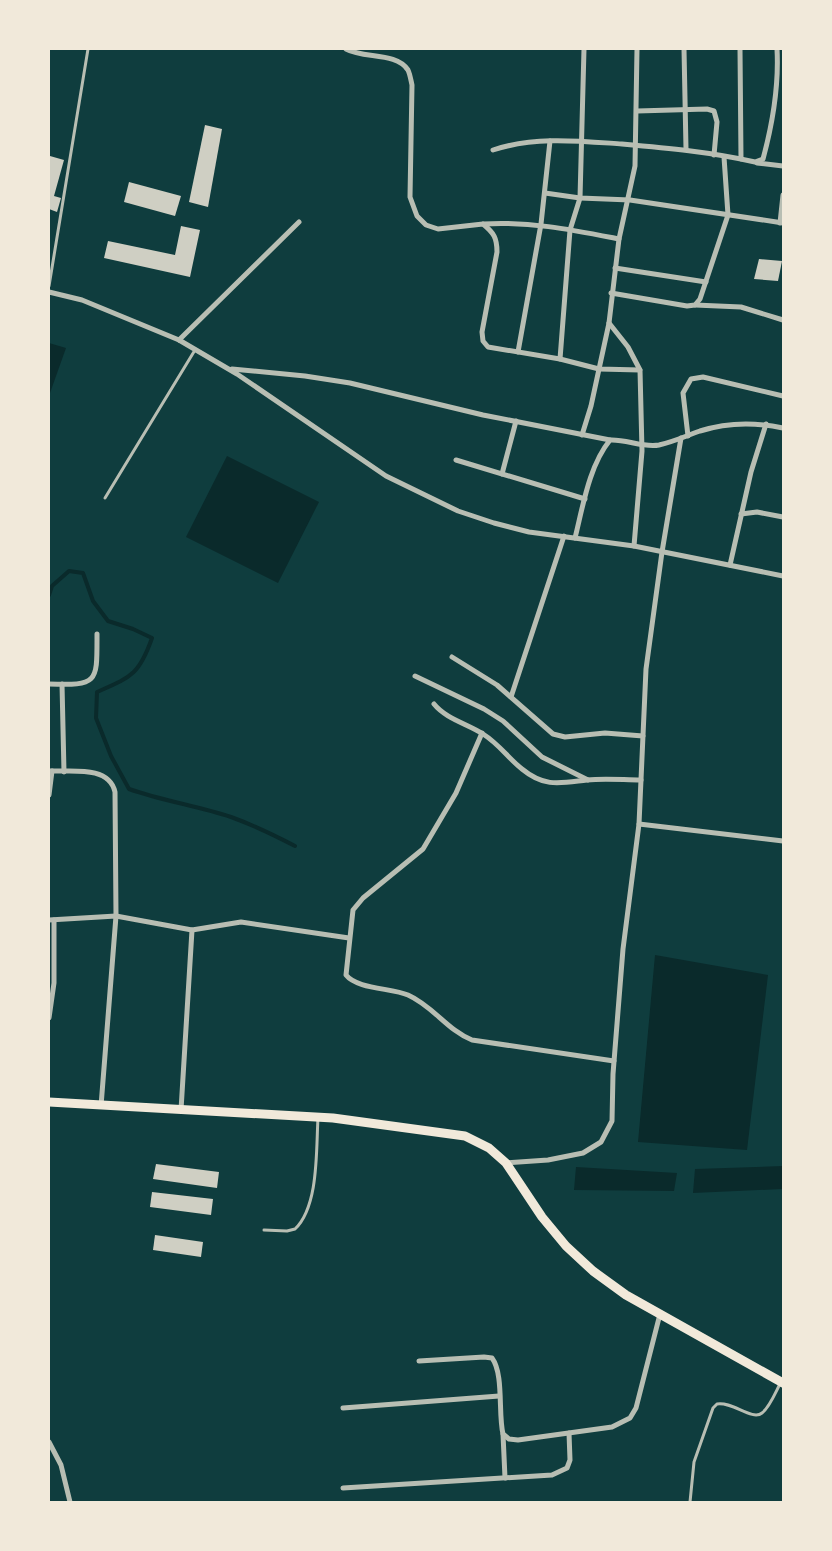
<svg xmlns="http://www.w3.org/2000/svg" width="832" height="1551" viewBox="0 0 832 1551" font-family="Rubik,sans-serif">
  <style>
    .water { fill: #0a2a2b }
    .lines { fill: none; stroke-linecap: round; stroke-linejoin: round }
    .stream { stroke: #0a2a2b; stroke-width: 4 }
    .building { fill: #cfcfc3 }
    .service { stroke: #b8beb3; stroke-width: 3 }
    .minor { stroke: #b8beb3; stroke-width: 5 }
    .secondary { stroke: #f1e9da; stroke-width: 9 }
  </style>
  <rect width="100%" height="100%" fill="#0f3d3e"/>
  <g class="water">
    <path d="M49,343L66,348L50,393L49,392Z"/>
    <path d="M227,456L319,502L278,583L186,537Z"/>
    <path d="M655,955L768,975L747,1150L638,1142Z"/>
    <path d="M783,1166V1189L693,1193L695,1169Z"/>
    <path d="M576,1167L677,1173L674,1191L574,1190Z"/>
  </g>
  <g class="lines">
    <path class="stream" d="M49,595L52,586L69,571L83,573L93,601L108,621L133,629L152,638C139,675 131,677 97,692L96,718L111,756L129,789C163,801 198,806 231,817C253,825 274,835 295,846"/>
  </g>
  <g class="building">
    <path d="M205,125L222,129L208,207L189,202Z"/>
    <path d="M50,156L64,160L54,196L61,198L57,212L49,209Z"/>
    <path d="M129,182L181,196L175,216L124,202Z"/>
    <path d="M181,226L200,230L190,277L104,258L108,241L175,255Z"/>
    <path d="M759,259L782,261L778,281L754,279Z"/>
    <path d="M156,1164L219,1172L217,1188L153,1179Z"/>
    <path d="M152,1192L213,1199L211,1215L150,1207Z"/>
    <path d="M155,1235L203,1242L201,1257L153,1250Z"/>
  </g>
  <g class="lines">
    <g class="service">
      <path d="M49,286L88,49"/>
      <path d="M105,498L195,350"/>
      <path d="M264,1230L287,1231L295,1229C319,1206 316,1150 318,1118"/>
      <path d="M690,1502L694,1462L713,1408L717,1404C732,1401 752,1421 762,1413C770,1407 776,1391 781,1382"/>
    </g>
    <g class="minor">
      <path d="M346,49C364,59 396,52 408,70C410,74 411,81 412,85L410,197L417,216L426,225L438,229L483,224C494,233 497,238 497,252L482,332L483,341L488,347L560,359L599,369L640,370"/>
      <path d="M684,49L686,149"/>
      <path d="M740,49L741,159"/>
      <path d="M637,111L707,109L714,111L717,122L714,155"/>
      <path d="M493,150C535,136 579,141 622,144C667,148 711,152 755,162L763,159C773,122 779,86 777,49"/>
      <path d="M757,163L783,166"/>
      <path d="M545,193L580,198L630,200L783,223"/>
      <path d="M780,223L783,195"/>
      <path d="M483,224C530,221 573,230 619,239"/>
      <path d="M615,268L706,282"/>
      <path d="M49,292L82,300L179,340L237,374L386,476L458,511L494,523L529,532L634,546L783,576"/>
      <path d="M611,293L687,306L695,305L700,299L728,215L724,157"/>
      <path d="M695,305L741,307L783,320"/>
      <path d="M609,323L628,347L640,370L642,451L634,546"/>
      <path d="M179,340L299,222"/>
      <path d="M518,352L541,224L550,141"/>
      <path d="M560,359L570,230L580,198L584,49"/>
      <path d="M232,369L305,376L350,383L483,415L610,440"/>
      <path d="M582,435L591,406L609,323L619,239L635,166L637,49"/>
      <path d="M688,436L683,393L691,379L703,377L783,396"/>
      <path d="M456,460L585,499"/>
      <path d="M502,474L516,421"/>
      <path d="M741,514L757,512L783,517"/>
      <path d="M575,538C583,506 589,466 610,440C626,439 643,448 659,445C673,442 686,436 700,431C728,422 755,422 783,428"/>
      <path d="M730,565L751,472L766,424"/>
      <path d="M452,657L497,685L553,734L565,737L605,733L643,736"/>
      <path d="M415,676L484,709L503,721L542,757L588,780"/>
      <path d="M49,684C99,686 97,682 97,634"/>
      <path d="M62,684L64,772"/>
      <path d="M511,697L564,536"/>
      <path d="M434,704C446,719 468,724 483,734C499,744 508,758 522,769C545,788 561,783 587,780C605,778 624,780 641,780"/>
      <path d="M482,733L456,793L423,849L363,898L353,910L346,975C357,989 391,988 408,995C433,1006 447,1030 472,1040L614,1061"/>
      <path d="M49,771C71,772 109,765 115,792L116,916L101,1106"/>
      <path d="M49,795L52,771"/>
      <path d="M639,824L783,841"/>
      <path d="M49,920L116,916L192,930L241,922L349,938"/>
      <path d="M49,1018L54,983V920"/>
      <path d="M181,1110L192,930"/>
      <path d="M506,1163L548,1160L583,1153L601,1142L612,1121L613,1074L623,949L639,824L646,669L662,552L681,438"/>
      <path d="M419,1361L484,1357L492,1358C504,1374 498,1414 503,1434L509,1439L518,1440L612,1427L630,1418L636,1408L660,1314"/>
      <path d="M343,1408L499,1396"/>
      <path d="M503,1434L505,1478"/>
      <path d="M49,1442L61,1465L70,1502"/>
      <path d="M343,1488L552,1475L567,1468L570,1460L569,1433"/>
    </g>
    <path class="secondary" d="M49,1102L333,1118L465,1136L489,1148L506,1163L542,1217L566,1246L593,1271L626,1295L783,1383"/>
  </g>
  <rect width="832" height="1551" fill="none" stroke="#f1e9da" stroke-width="100"/>
</svg>
